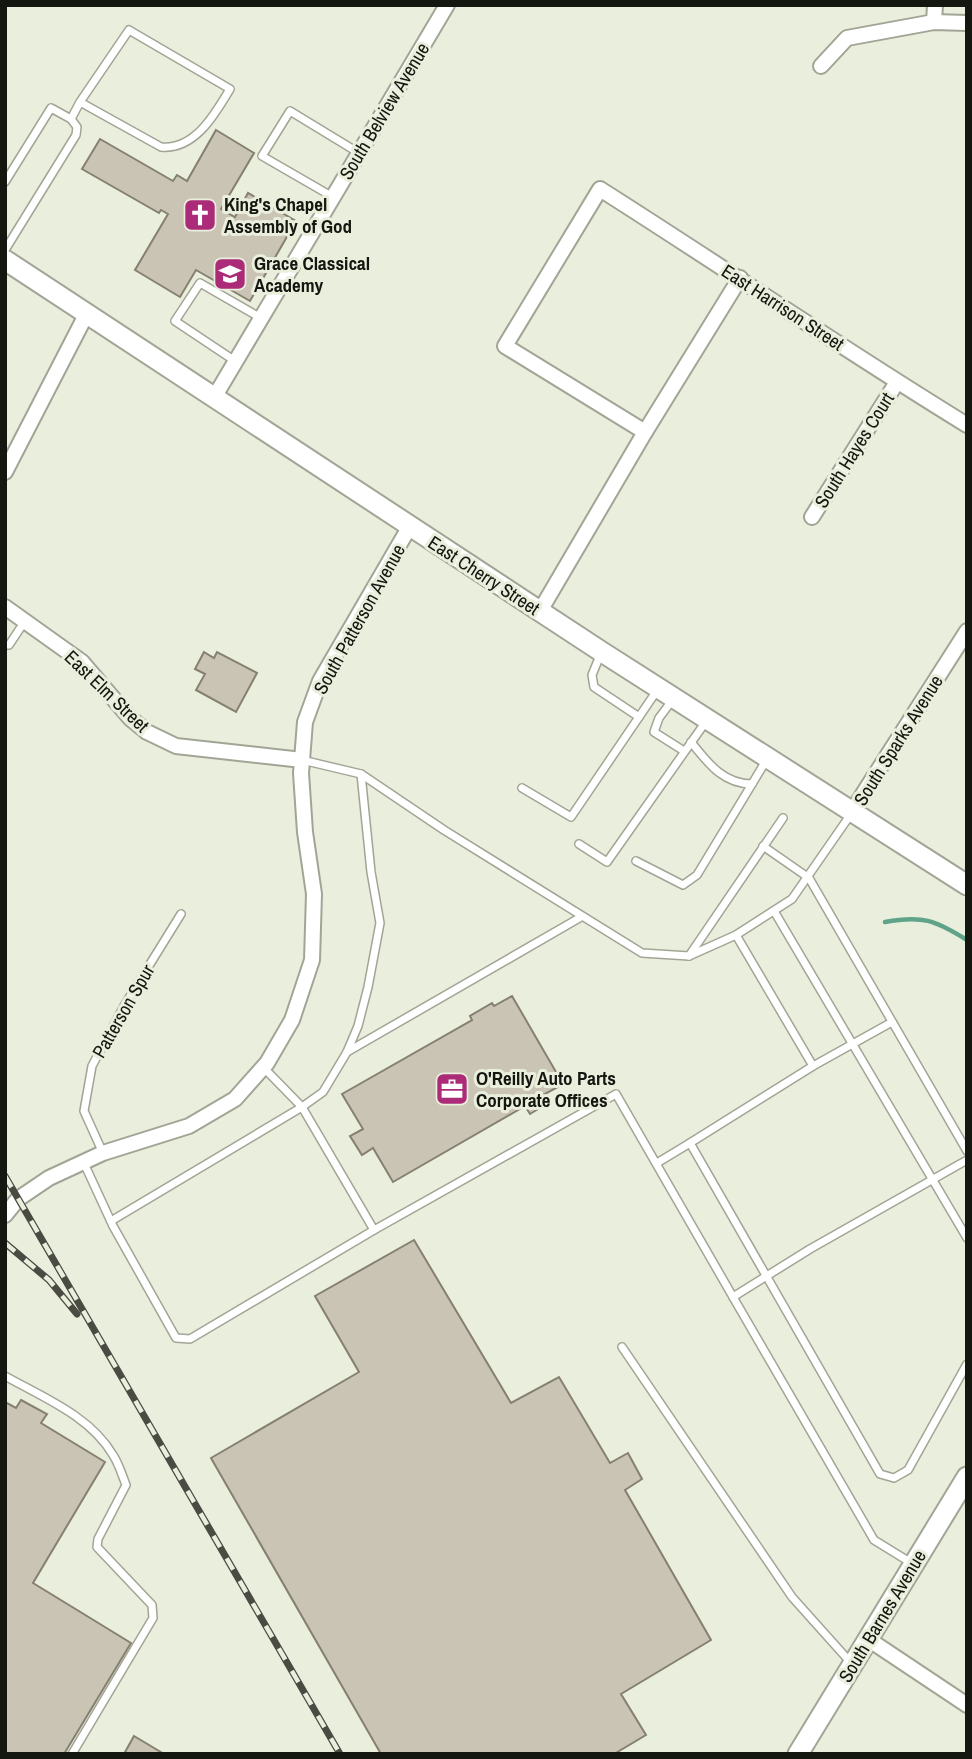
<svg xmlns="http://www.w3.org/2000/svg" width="972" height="1759" viewBox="0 0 972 1759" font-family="'Archivo Narrow',sans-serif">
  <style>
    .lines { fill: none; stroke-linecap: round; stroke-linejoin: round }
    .stream { stroke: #5fa489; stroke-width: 4.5 }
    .building { fill: #cac4b4; stroke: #858070; stroke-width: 2 }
    .lane-casing { stroke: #a2a595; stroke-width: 10 }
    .street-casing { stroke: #a2a595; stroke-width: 18 }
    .secondary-casing { stroke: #a2a595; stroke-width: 23 }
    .lane { stroke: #fff; stroke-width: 7 }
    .street { stroke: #fff; stroke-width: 14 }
    .secondary { stroke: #fff; stroke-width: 19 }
    .rail-casing { stroke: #4a4c43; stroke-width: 7 }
    .rail { stroke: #eaeedc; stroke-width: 4.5; stroke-dasharray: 13; stroke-linecap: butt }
    .labels { text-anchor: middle; stroke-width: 6; stroke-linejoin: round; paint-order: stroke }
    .street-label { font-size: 19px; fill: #141610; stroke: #eaeedc }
    .poi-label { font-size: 19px; font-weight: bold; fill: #141610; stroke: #eaeedc; text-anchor: start }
  </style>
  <rect width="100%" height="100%" fill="#eaeedc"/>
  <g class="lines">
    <path class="stream" d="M885,922C922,915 935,920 967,940"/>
  </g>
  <g class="building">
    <path d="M216,130L254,153L221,209L235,217L248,193L296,221L250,301L196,270L180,297L135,270L168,214L161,210L159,213L82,169L100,139L173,181L177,175L187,181Z"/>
    <path d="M204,652L214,658L217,652L257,673L236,712L196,690L205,674L195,669Z"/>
    <path d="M512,996L563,1084L543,1095L548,1103L530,1114L525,1106L393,1182L373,1148L362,1155L350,1136L363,1129L342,1094L472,1020L470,1016L492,1003L494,1006Z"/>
    <path d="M414,1240L511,1403L559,1377L610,1463L628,1453L642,1479L625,1490L711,1640L621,1694L646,1735L614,1754H381L211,1458L359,1372L315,1296Z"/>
    <path d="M21,1400L47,1414L41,1423L105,1462L33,1583L131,1643L64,1754H5V1402L16,1408Z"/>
    <path d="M134,1736L164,1754H124Z"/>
  </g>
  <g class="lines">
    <defs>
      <g id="lane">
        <path d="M71,119L80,102L161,147C195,150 215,114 230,89L129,30L80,102"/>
        <path d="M5,182L51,108L71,119L77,127L76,135L5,250"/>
        <path d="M333,197L262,156L290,111L359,153"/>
        <path d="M235,361L175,321L200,283L261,318"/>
        <path d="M5,645H9L25,621"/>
        <path d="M601,653L592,675L594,687L639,717"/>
        <path d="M674,698L659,718L654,732L684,751"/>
        <path d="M691,742C708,763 723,784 752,784L767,759"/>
        <path d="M302,760L361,774L444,830L642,953L689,956L736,935L792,899L851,814"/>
        <path d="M361,774L371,872L380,923L368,987L358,1026L347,1052L323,1092L302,1107L374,1230"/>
        <path d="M522,788L571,817L658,689"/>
        <path d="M579,844L607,862L707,720"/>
        <path d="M763,846L809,878L967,1151"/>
        <path d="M636,861L683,885L697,875L752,784"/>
        <path d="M774,911L967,1238"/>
        <path d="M736,935L813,1066"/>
        <path d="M689,956L783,818"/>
        <path d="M347,1052L581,917"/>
        <path d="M690,1143L813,1066L892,1022"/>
        <path d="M103,1153L84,1111L92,1066L124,1006L181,914"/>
        <path d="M83,1161L113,1226L176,1338L190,1339L374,1230L616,1094L733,1297"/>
        <path d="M657,1163L690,1143L880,1474L894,1478L908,1470L967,1364"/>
        <path d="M111,1221L302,1107L263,1067"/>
        <path d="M622,1347L792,1597L852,1664"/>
        <path d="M5,1376C44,1398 90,1416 113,1455C119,1464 122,1475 126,1485L98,1539L97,1547L152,1605L153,1618L72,1754"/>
        <path d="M913,1564L874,1540L733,1297L810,1249L967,1160"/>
      </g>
      <g id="street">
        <path d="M934,22L935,5"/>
        <path d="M821,66L847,38L934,22L967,23"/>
        <path d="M215,396L447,5"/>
        <path d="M645,432L505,346L600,189C723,267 843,349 967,425"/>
        <path d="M5,472L87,313"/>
        <path d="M812,517L897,382"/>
        <path d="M5,607L82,662L130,718L147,732L176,746L302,760"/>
        <path d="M540,611L645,432L740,278"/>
        <path d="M851,813L967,631"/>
        <path d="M5,1215L18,1199L49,1178L103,1153L189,1126L235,1099L267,1063L292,1020L312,960L314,894L305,832L301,773L305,722L320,681L410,526"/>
        <path d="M868,1639L967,1705"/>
      </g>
      <g id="secondary">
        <path d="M5,260L602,652L967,885"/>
        <path d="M798,1754L967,1477"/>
      </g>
    </defs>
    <use href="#lane" class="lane-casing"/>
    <use href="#street" class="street-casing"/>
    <use href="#secondary" class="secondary-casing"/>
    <use href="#lane" class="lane"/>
    <use href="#street" class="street"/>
    <use href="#secondary" class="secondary"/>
    <defs>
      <g id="rail">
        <path d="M5,1176L340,1754"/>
        <path d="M5,1243L49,1280L77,1314"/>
      </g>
    </defs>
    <use href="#rail" class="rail-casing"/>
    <use href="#rail" class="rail"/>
  </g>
  <defs>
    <symbol id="church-square" viewBox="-11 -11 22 22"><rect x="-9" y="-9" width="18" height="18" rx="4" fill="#ab2b79" stroke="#eaeedc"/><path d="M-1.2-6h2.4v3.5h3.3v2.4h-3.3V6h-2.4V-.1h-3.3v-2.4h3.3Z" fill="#fff"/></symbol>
    <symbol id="school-square" viewBox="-11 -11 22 22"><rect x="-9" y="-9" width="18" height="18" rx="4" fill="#ab2b79" stroke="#eaeedc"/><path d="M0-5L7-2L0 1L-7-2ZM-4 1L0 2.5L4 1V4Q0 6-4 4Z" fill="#fff"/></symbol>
    <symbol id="office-square" viewBox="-11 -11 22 22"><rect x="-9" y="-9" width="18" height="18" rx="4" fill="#ab2b79" stroke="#eaeedc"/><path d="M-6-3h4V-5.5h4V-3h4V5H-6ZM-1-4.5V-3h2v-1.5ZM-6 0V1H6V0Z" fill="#fff"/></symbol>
  </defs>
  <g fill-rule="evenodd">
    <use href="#church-square" x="181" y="196" width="38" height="38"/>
    <use href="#school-square" x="211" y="255" width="38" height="38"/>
    <use href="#office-square" x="433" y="1070" width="38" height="38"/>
  </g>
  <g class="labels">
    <g class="street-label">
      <text transform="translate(384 111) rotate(-59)" y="7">South Belview Avenue</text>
      <text transform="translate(783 307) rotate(33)" y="7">East Harrison Street</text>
      <text transform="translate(854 450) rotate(-58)" y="7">South Hayes Court</text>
      <text transform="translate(484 575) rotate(33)" y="7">East Cherry Street</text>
      <text transform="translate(359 619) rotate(-61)" y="7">South Patterson Avenue</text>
      <text transform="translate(107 691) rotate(44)" y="7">East Elm Street</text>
      <text transform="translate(898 740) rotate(-58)" y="7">South Sparks Avenue</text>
      <text transform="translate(123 1011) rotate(-60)" y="7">Patterson Spur</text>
      <text transform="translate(882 1616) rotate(-59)" y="7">South Barnes Avenue</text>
    </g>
    <g class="poi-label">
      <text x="224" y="211">King's Chapel<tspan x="224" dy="22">Assembly of God</tspan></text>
      <text x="254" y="270">Grace Classical<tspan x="254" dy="22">Academy</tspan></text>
      <text x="476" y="1085">O'Reilly Auto Parts<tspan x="476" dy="22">Corporate Offices</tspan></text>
    </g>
  </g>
  <rect width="972" height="1759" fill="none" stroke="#141610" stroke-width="14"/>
</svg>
